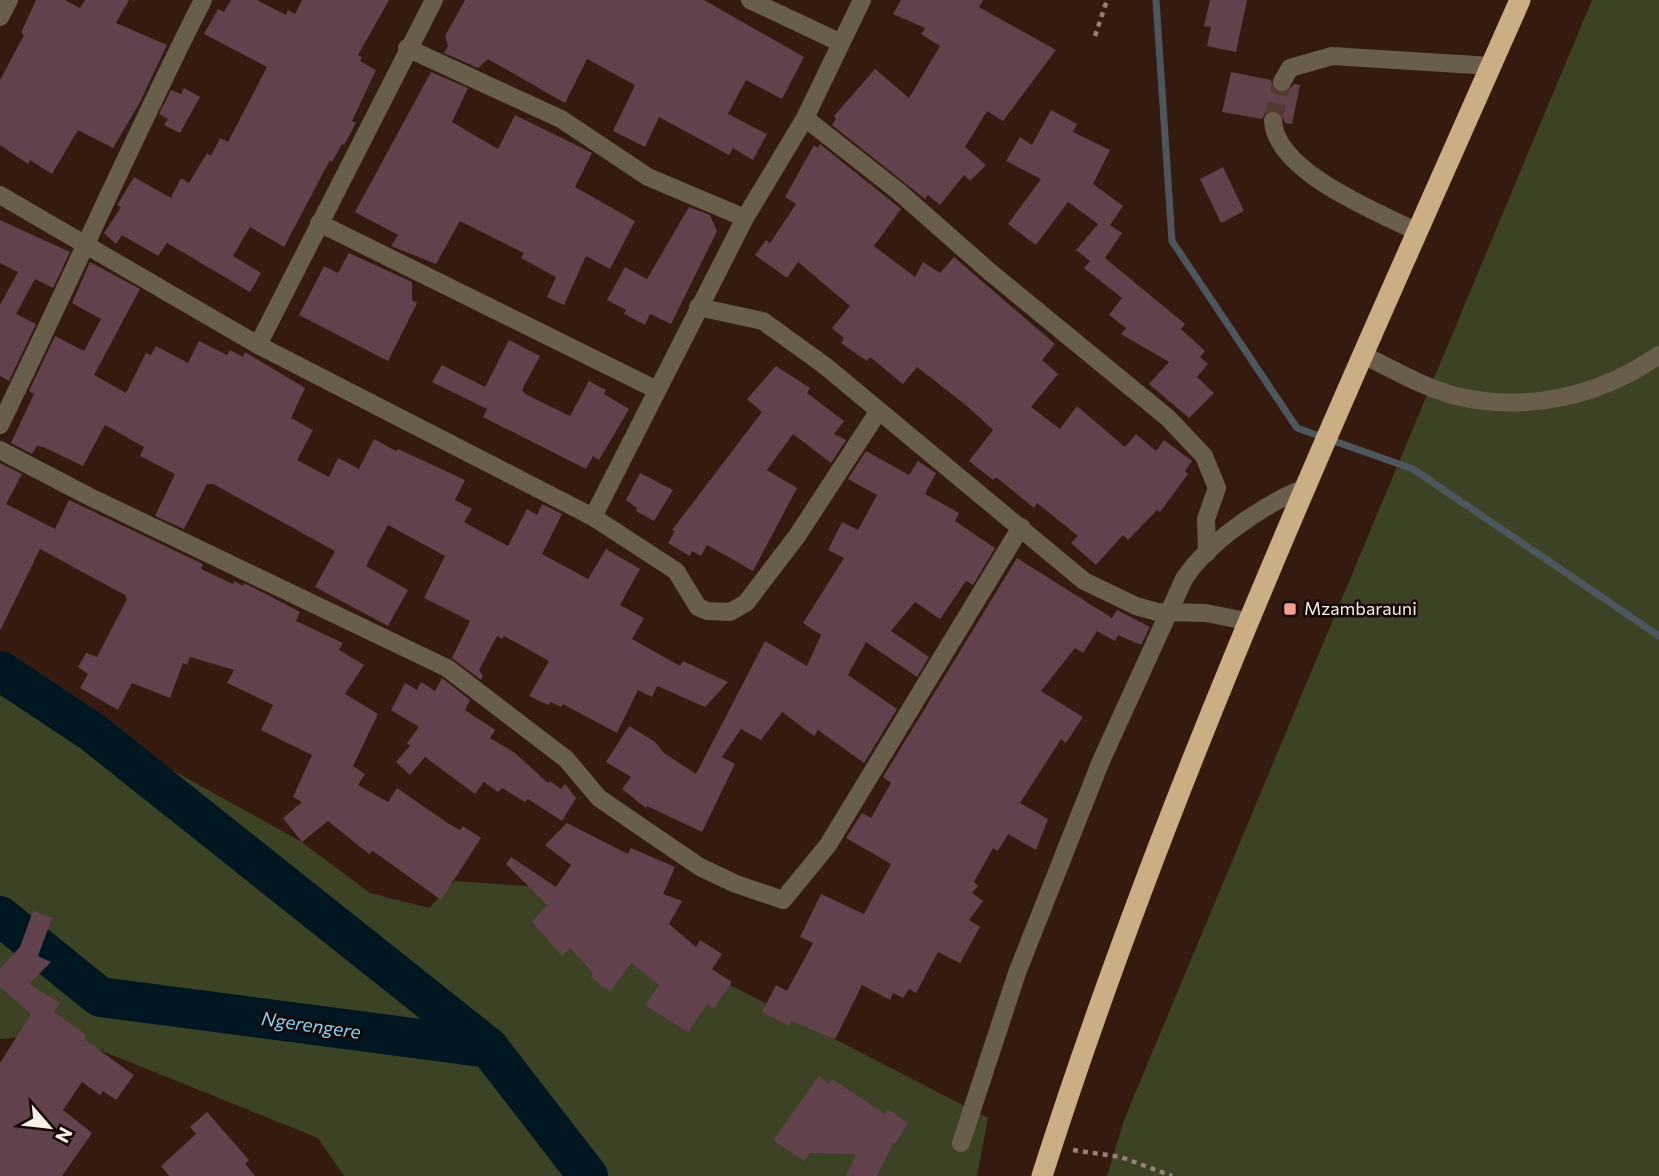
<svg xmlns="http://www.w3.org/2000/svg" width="1659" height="1176" viewBox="0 0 1659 1176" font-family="Commissioner,sans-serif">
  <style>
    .green { fill: #3c4324 }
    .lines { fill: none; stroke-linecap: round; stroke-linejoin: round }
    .stream { stroke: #4c565c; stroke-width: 7 }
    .river { stroke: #001621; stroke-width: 40 }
    .building { fill: #61414c }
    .minor-tunnel { stroke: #533a2f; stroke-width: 18; stroke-dasharray: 18 9; stroke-linecap: butt }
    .path { stroke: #968179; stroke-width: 4.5; stroke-dasharray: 5 5; stroke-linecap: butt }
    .minor { stroke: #695d4c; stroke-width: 18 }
    .highway { stroke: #ccae84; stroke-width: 21 }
    .poi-dot { fill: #f59c93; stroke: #140805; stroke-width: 2.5 }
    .labels { text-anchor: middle; stroke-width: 5; stroke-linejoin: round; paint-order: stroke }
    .poi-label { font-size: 18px; fill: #fcede7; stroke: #140805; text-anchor: start }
    .water-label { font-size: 19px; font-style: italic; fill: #82d1f9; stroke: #140805 }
  </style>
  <rect width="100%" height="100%" fill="#351a0f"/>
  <g class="green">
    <path d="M1592,0H1659V1176H1107L1124,1120Z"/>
    <path d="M0,662L120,741L300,841L370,893L429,908L455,881L540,887L988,1118L977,1176H344L318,1138L60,1034L0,1039Z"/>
  </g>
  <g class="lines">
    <path class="stream" d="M1156,0L1172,241L1297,428L1413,469L1659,636"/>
    <g class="river">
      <path d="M0,671L92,732L488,1047"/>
      <path d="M0,916L100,997L489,1048L588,1176"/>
    </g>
  </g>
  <g class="building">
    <path d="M36,0H65L80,8L85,0H129L116,23L167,45L139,104L113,148L78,130L52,174L30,160L28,164L0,145V80L24,35L21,33Z"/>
    <path d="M231,0H257L286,15L288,10L295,14L302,0H389L358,55L362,57L360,61L376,70L352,121L356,123L344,145L342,144L332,162L330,160L284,247L250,227L233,256L261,273L250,292L167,243L158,256L122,235L116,244L104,233L121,207L117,205L134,177L171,198L181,178L189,183L207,153L211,156L220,138L228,142L267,67L204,34L218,9L224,12Z"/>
    <path d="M465,0H704L804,57L782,99L746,80L728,114L767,134L753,160L733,148L729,155L659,117L645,147L613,131L635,85L587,59L565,103L488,59L478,68L444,53L448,46L445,36Z"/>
    <path d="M901,0H983L979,7L1056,50L1003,121L987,111L965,147L986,165L970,181L964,175L940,205L928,195L925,199L832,125L836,119L834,116L875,69L909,98L940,46L921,34L925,28L893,14Z"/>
    <path d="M1210,0H1247L1236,52L1207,46L1211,27L1204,26Z"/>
    <path d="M431,72L468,88L452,122L498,149L515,115L592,153L575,187L635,221L610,269L586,256L564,305L547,297L556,277L521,258L524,253L460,221L436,264L391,246L398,235L355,212Z"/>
    <path d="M1231,72L1271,80L1273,88L1281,93L1288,91L1294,84L1300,85L1292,124L1285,123L1281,113L1275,110L1265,113L1262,119L1222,112Z"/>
    <path d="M184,88L200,97L180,133L164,125L168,119L159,114L171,90L181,94Z"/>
    <path d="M1051,110L1077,124L1073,132L1110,150L1093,184L1123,206L1110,225L1122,233L1105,258L1185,324L1181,329L1205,351L1200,357L1208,364L1197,377L1214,393L1189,418L1149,384L1169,362L1121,334L1126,328L1109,315L1122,298L1084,268L1090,261L1076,250L1098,224L1068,202L1036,245L1008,224L1041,179L1006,161L1020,137L1032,145Z"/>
    <path d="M820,144L901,209L874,246L915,277L923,262L940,273L954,257L1055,344L1042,360L1058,374L1031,407L1060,429L1077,406L1125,447L1136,434L1156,451L1164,440L1192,461L1185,471L1188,474L1160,512L1157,510L1128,540L1123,535L1096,565L1071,543L1078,536L1037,503L1034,508L996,477L993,480L969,461L993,430L967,406L917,367L903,384L870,357L867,361L855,353L841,343L844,338L832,328L850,306L798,262L787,278L755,255L766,240L770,243L796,204L785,197L814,145L818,148Z"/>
    <path d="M1223,167L1244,211L1221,223L1200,179Z"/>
    <path d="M689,207L710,215L717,231L671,324L650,314L645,325L624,314L626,310L607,300L625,267L647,279Z"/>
    <path d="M0,220L70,252L53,288L35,279L16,314L36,324L9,381L0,376V305L18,272L0,263Z"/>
    <path d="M349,253L412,282V300L417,303L388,361L299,315L324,266L338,273Z"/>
    <path d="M90,262L140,289L94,375L126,393L146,353L151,355L156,346L188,363L199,341L227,355L230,350L243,357L245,352L305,388L291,418L313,430L297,460L329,477L338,458L359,469L374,439L396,451L398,449L465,480L455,500L472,509L464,522L508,546L527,509L537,515L542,504L562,514L542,554L588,579L606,549L640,569L620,605L644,618L632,639L680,666L683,661L728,682L705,707L657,686L652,697L638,690L617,733L563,704L561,707L551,702L548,705L529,696L549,661L504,636L502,639L497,636L479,670L483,676L481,680L452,658L470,621L424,598L445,556L388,525L366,566L408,590L388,626L315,587L335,551L213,484H207L184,529L155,516L175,474L140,456L144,447L105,425L83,466L43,447L37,446L32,454L11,443L34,394L29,391L55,336L84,351L101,319L72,303Z"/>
    <path d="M509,340L540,356L522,390L527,395L570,416L589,381L606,390L604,394L629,409L599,460L593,456L586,469L483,417L487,409L432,382L442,365L485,387Z"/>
    <path d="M776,366L810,388L807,393L844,421L834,434L846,440L831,463L793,434L767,470L797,488L753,571L707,545L701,556L692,551L690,556L668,543L675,531L672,530L762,412L747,399Z"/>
    <path d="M866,451L909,475L918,461L936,473L925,494L959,513L955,521L995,548L973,585L966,581L940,619L915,602L891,631L929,657L917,677L866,642L848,675L897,709L864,763L818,730L814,736L782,712L761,740L741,729L722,757L735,764L702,832L647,806L646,808L622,789L631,777L606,762L629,726L655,742L664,753L696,774L765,641L807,666L821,635L803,623L844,558L828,550L842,522L858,530L877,495L848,479Z"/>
    <path d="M0,463L22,474L6,504L55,529L69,500L203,564L201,569L233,584L234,581L243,586L244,583L266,594L300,612L296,621L343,643L339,650L364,665L345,694L378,714L353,766L365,774L358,785L388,802L397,788L449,824L460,830L463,826L481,838L441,900L373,851L369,854L328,821L302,842L283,818L302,802L293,797L312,755L261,730L273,705L227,683L234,670L190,657L187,665L183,663L170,698L132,683L118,710L80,688L88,674L78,667L86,653L97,657L127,599L125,595L40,549L0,631Z"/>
    <path d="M640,473L673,490L654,521L636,511L637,508L626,500Z"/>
    <path d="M1017,558L1112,618L1117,610L1150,627L1141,645L1118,635L1115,641L1097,631L1083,653L1075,648L1041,691L1083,717L1066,743L1061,739L1020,803L1048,819L1036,850L1008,834L998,851L993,848L974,882L978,886L972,893L983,901L969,920L980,927L960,963L938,952L916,993L909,989L903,998L893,993L890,1000L862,985L835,1039L791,1021L789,1026L762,1012L776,985L787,991L813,943L800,937L821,894L864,914L891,864L846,838L862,813L871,818L891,783L883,777Z"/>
    <path d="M442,678L470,700L465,710L495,730L490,738L515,753L548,783L550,781L561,789L565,784L576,798L562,821L528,799L525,802L502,788L498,792L484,782L475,794L425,757L410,775L396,762L410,746L407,743L419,727L391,710L405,683L417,690L421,682L435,691Z"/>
    <path d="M567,823L628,854L631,848L675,867L663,894L682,901L669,924L696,947L700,940L722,954L712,969L732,982L714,1008L707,1004L688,1032L645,1005L659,985L631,963L610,992L591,977L593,973L570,948L562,956L532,922L547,905L506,864L511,857L556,887L571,865L545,845Z"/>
    <path d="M33,911L52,918L38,956L51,962L29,984L60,1003L54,1012L86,1035L84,1039L134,1075L116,1100L103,1091L100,1095L82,1082L63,1110L92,1133L62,1176H0V1063L31,1014L0,987V969L20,947Z"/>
    <path d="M819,1076L829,1084L832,1079L885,1114L888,1109L908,1123L895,1144L893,1143L877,1176H846L856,1154L810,1153L804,1161L773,1140Z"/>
    <path d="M207,1112L249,1160L245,1164L255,1176H169L161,1166L196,1134L190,1127Z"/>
  </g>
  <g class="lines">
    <path class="minor-tunnel" d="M1273,121L1282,82"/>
    <g class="path">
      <path d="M1095,36L1107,0"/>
      <path d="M1073,1150L1121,1157L1172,1176"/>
    </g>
    <g class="minor">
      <path d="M750,0L841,43"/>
      <path d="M0,17L9,0"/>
      <path d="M407,48L561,119L648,177L745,218"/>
      <path d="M1282,82L1290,68L1332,56L1491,66"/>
      <path d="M805,118L898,191L990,272L1168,418L1204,456L1217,488L1206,519L1207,553"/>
      <path d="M1273,121C1276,172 1377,212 1418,232"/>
      <path d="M0,195L258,345L593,517L676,571L698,607L707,611L730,612L746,603L797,536L878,412"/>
      <path d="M319,223L657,390"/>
      <path d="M698,307L763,321L824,365L1084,581L1136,606L1157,612L1206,613L1246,621"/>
      <path d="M258,345L434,0"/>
      <path d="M1363,355C1393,369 1424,388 1456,396C1527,413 1600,396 1659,355"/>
      <path d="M0,425C69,284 132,140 203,0"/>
      <path d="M0,450L88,496L447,668L566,759L599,798L644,829L700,867L736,884L783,900L828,845L1021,527"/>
      <path d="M593,517L745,218L805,118L862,0"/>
      <path d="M961,1143L1017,973L1101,761L1184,579C1208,542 1263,505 1304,488"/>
    </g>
    <path class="highway" d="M1042,1176C1171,772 1349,387 1520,0"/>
  </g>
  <rect class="poi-dot" x="1283" y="602" width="14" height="14" rx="3.5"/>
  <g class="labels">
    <g class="poi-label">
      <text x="1304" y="615">Mzambarauni</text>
    </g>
    <g class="water-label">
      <text transform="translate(311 1025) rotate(8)" y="7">Ngerengere</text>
    </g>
  </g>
  <g transform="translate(49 1127) rotate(118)" stroke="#140805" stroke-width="5" paint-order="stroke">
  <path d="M0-5L12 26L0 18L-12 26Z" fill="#fcede7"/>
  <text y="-10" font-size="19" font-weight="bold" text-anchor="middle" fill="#fcede7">N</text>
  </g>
</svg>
